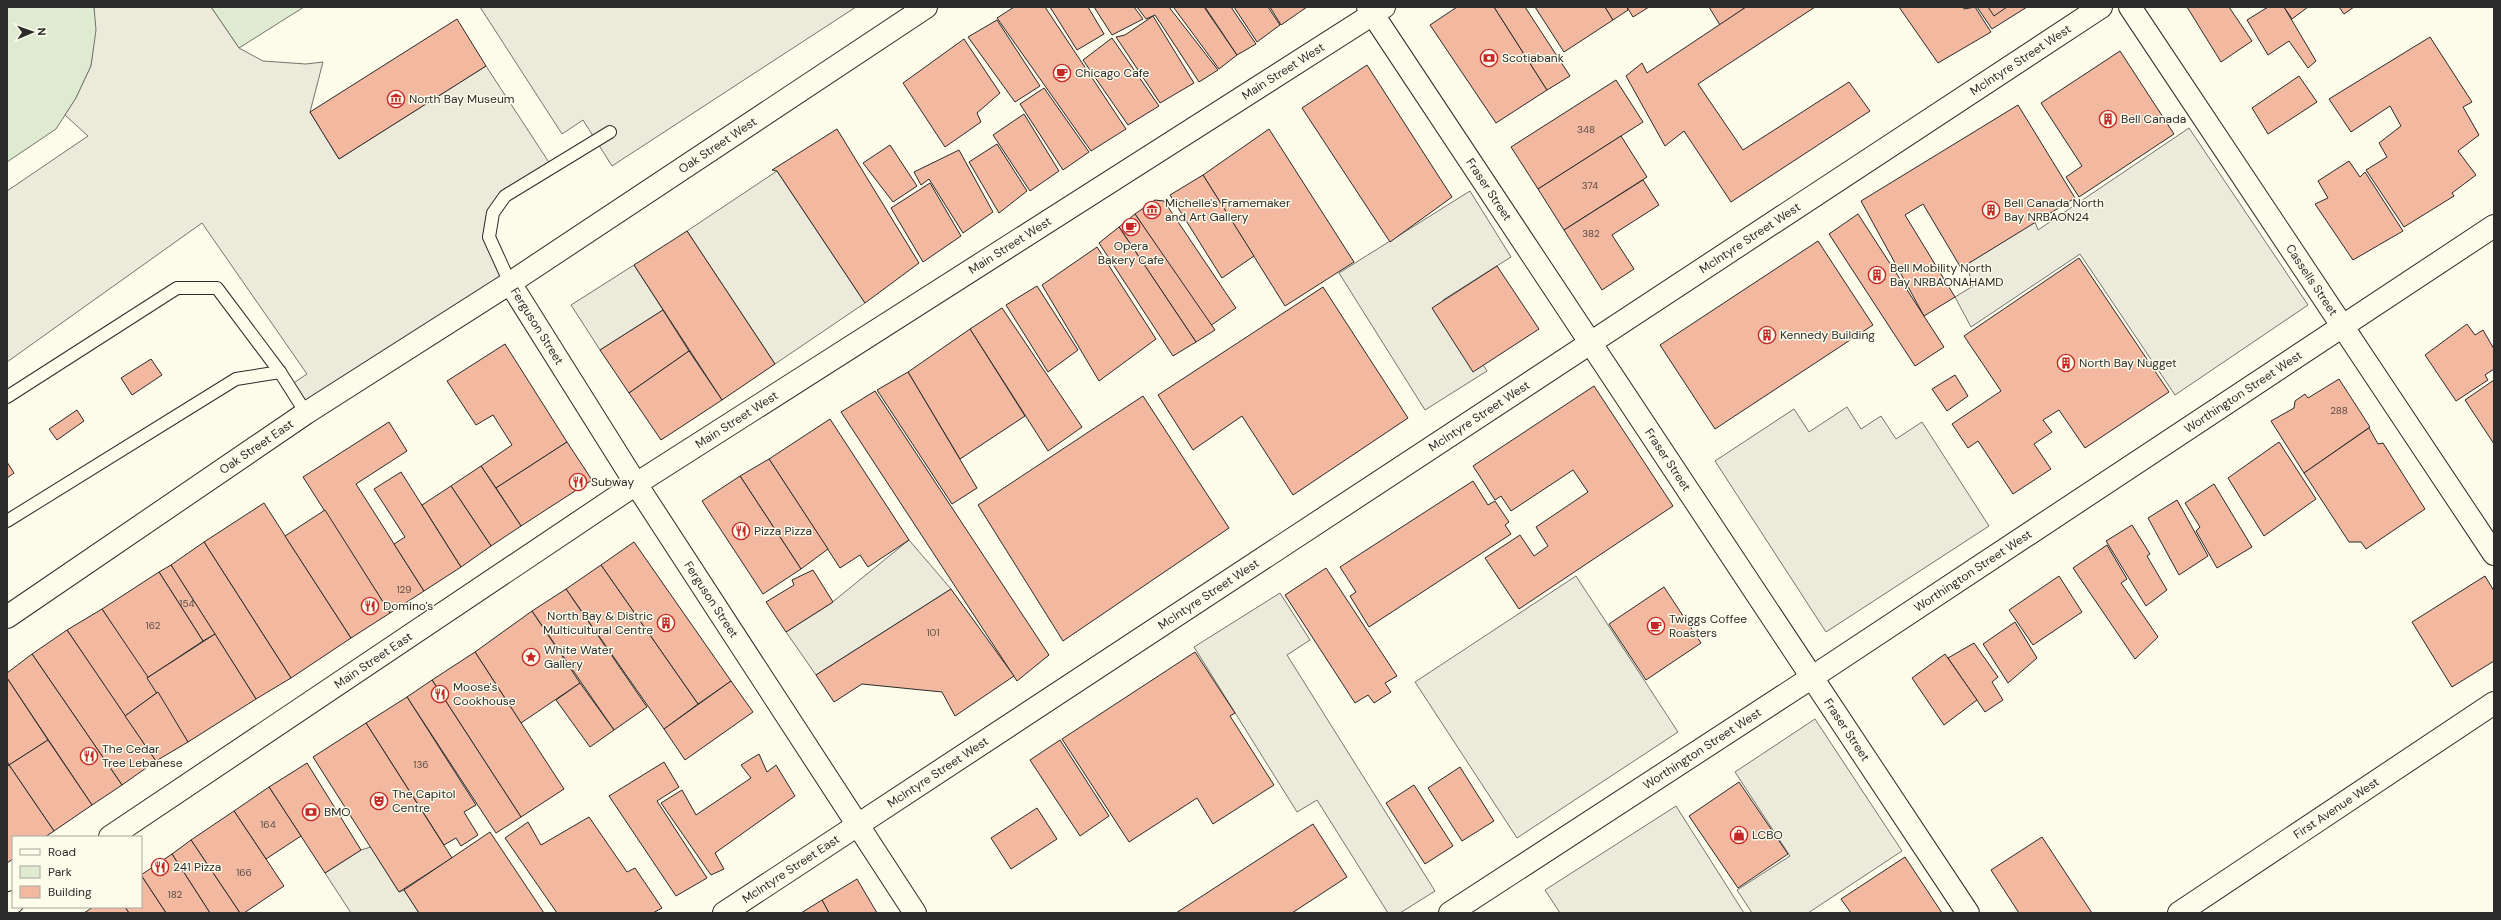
<svg xmlns="http://www.w3.org/2000/svg" width="2501" height="920" viewBox="0 0 2501 920" font-family="'DM Sans',sans-serif">
  <style>
    .green { fill: #deebd1; stroke: #74746e }
    .parking { fill: #eceadb; stroke: #74746e }
    .building { fill: #f2b8a0; stroke: #2b2b2b }
    .lines { fill: none; stroke-linecap: round; stroke-linejoin: round }
    .lane-casing { stroke: #2b2b2b; stroke-width: 14 }
    .street-casing { stroke: #2b2b2b; stroke-width: 24 }
    .secondary-casing { stroke: #2b2b2b; stroke-width: 24 }
    .lane { stroke: #fdfbea; stroke-width: 12 }
    .street { stroke: #fdfbea; stroke-width: 22 }
    .secondary { stroke: #fdfbea; stroke-width: 22 }
    .labels { text-anchor: middle; stroke-width: 3; stroke-linejoin: round; paint-order: stroke }
    .number-label { font-size: 10px; fill: #5d4e48 }
    .poi-label { font-size: 12px; fill: #2b2b2b; stroke: #fdfbea; text-anchor: start }
    .street-label { font-size: 12px; fill: #2b2b2b; stroke: #fdfbea }
  </style>
  <rect width="100%" height="100%" fill="#fdfbea"/>
  <g class="green">
    <path d="M7,7H94L97,28L91,66L76,98L56,129L7,162Z"/>
    <path d="M211,7H304L239,48Z"/>
  </g>
  <g class="parking">
    <path d="M94,7H211L239,48L263,61L306,64L323,62L310,112L339,159L486,66L552,167L505,196L489,237L510,283L306,413L289,386L307,374L202,223L7,362V191L88,136L65,115L76,98L91,66L96,30Z"/>
    <path d="M480,7H856L612,166L583,120L562,134Z"/>
    <path d="M2189,128L2308,305L2175,395L2080,254L1971,327L1955,297L1973,286L1966,263L2032,214L2038,230Z"/>
    <path d="M777,171L865,303L775,364L687,231Z"/>
    <path d="M1470,191L1511,257L1443,300L1487,371L1425,410L1339,273Z"/>
    <path d="M634,265L663,310L600,350L571,305Z"/>
    <path d="M1847,407L1861,429L1881,416L1896,439L1922,422L1989,526L1826,632L1715,461L1794,409L1809,432Z"/>
    <path d="M909,540L951,589L816,675L786,632L830,604Z"/>
    <path d="M1576,576L1678,732L1517,838L1415,682Z"/>
    <path d="M1280,593L1310,640L1287,655L1435,891L1400,913H1388L1317,800L1297,812L1194,647Z"/>
    <path d="M1815,719L1902,851L1808,913H1752L1737,890L1790,856L1735,772Z"/>
    <path d="M1676,806L1744,913H1560L1545,890Z"/>
    <path d="M371,847L399,892L404,890L419,913H351L325,873L361,850Z"/>
  </g>
  <g class="building">
    <path d="M1014,7H1045L1126,129L1091,151L997,18Z"/>
    <path d="M1050,7H1088L1104,34L1077,50Z"/>
    <path d="M1094,7H1134L1143,19L1112,35Z"/>
    <path d="M1137,7H1169L1218,70L1199,82L1155,15L1146,19Z"/>
    <path d="M1176,7H1204L1237,55L1219,69L1174,8Z"/>
    <path d="M1205,7H1231L1256,44L1237,55Z"/>
    <path d="M1234,7H1268L1280,25L1257,42Z"/>
    <path d="M1270,7H1307L1281,25Z"/>
    <path d="M1457,7H1494L1547,90L1496,123L1430,25Z"/>
    <path d="M1494,7H1525L1570,76L1547,90Z"/>
    <path d="M1535,7H1605L1613,20L1564,52Z"/>
    <path d="M1605,7H1627L1628,10L1613,20Z"/>
    <path d="M1627,7H1649L1633,17Z"/>
    <path d="M1709,7H1746L1720,25Z"/>
    <path d="M1746,7H1815L1698,84L1743,150L1849,82L1870,111L1731,202L1684,131L1665,146L1626,76L1642,63L1647,73Z"/>
    <path d="M1899,7H1963L1964,9L1975,7L1991,32L1938,63Z"/>
    <path d="M1977,7H2027L1992,29Z"/>
    <path d="M1988,7H2007L1994,16Z"/>
    <path d="M2187,7H2229L2252,41L2221,62Z"/>
    <path d="M2268,7H2284L2316,61L2308,68L2289,41L2268,55L2247,20Z"/>
    <path d="M2284,7H2308L2292,19Z"/>
    <path d="M2339,7H2354L2344,14Z"/>
    <path d="M1153,16L1194,83L1160,103L1116,37L1125,35Z"/>
    <path d="M457,19L486,66L339,159L310,112Z"/>
    <path d="M997,20L1040,86L1015,102L968,37Z"/>
    <path d="M2430,37L2472,102L2463,107L2479,135L2458,151L2476,175L2452,193L2454,196L2404,227L2366,170L2387,157L2379,143L2401,126L2390,106L2351,132L2329,99Z"/>
    <path d="M1112,38L1159,106L1128,125L1083,60Z"/>
    <path d="M964,39L1000,93L977,113L981,122L945,147L903,83Z"/>
    <path d="M2120,51L2174,134L2079,197L2066,177L2082,166L2041,103Z"/>
    <path d="M1367,65L1452,197L1390,242L1302,108Z"/>
    <path d="M2299,76L2317,102L2268,134L2252,108Z"/>
    <path d="M1616,80L1643,122L1538,189L1511,147Z"/>
    <path d="M1044,88L1089,152L1063,170L1020,104Z"/>
    <path d="M2018,105L2075,198L1961,268L1923,204L1905,215L1955,297L1924,316L1861,201Z"/>
    <path d="M1024,114L1059,171L1030,191L993,135Z"/>
    <path d="M837,129L919,263L865,303L777,171L772,170Z"/>
    <path d="M1269,129L1354,262L1285,306L1203,175Z"/>
    <path d="M1621,136L1647,177L1564,230L1538,189Z"/>
    <path d="M997,144L1027,191L999,213L969,162Z"/>
    <path d="M890,145L917,186L893,202L863,163Z"/>
    <path d="M959,150L993,212L963,233L929,179L921,185L914,172Z"/>
    <path d="M2349,161L2360,177L2365,172L2403,231L2353,260L2315,204L2328,198L2318,181Z"/>
    <path d="M1203,175L1254,256L1222,278L1170,195Z"/>
    <path d="M1643,180L1659,205L1612,235L1634,269L1602,290L1564,230Z"/>
    <path d="M930,183L961,236L923,262L891,208Z"/>
    <path d="M1155,200L1164,201L1236,308L1210,326L1135,214Z"/>
    <path d="M1135,214L1215,330L1196,342L1119,227Z"/>
    <path d="M1858,214L1944,347L1915,366L1829,234Z"/>
    <path d="M1119,227L1196,342L1173,356L1099,243Z"/>
    <path d="M687,231L775,364L722,400L634,265Z"/>
    <path d="M1818,241L1873,325L1715,429L1660,345Z"/>
    <path d="M1097,247L1156,339L1099,381L1042,285Z"/>
    <path d="M2079,258L2169,392L2085,448L2059,410L2043,420L2052,432L2034,444L2051,469L2013,494L1978,441L1968,448L1952,424L2001,391L1964,336Z"/>
    <path d="M1497,266L1539,329L1473,372L1432,308Z"/>
    <path d="M1037,286L1078,350L1048,372L1006,305Z"/>
    <path d="M1323,287L1408,418L1293,495L1242,416L1193,450L1158,395Z"/>
    <path d="M1002,308L1082,427L1048,451L970,329Z"/>
    <path d="M663,310L689,351L629,393L600,350Z"/>
    <path d="M2467,324L2475,335L2483,330L2494,349V369L2485,375L2488,380L2456,401L2425,355Z"/>
    <path d="M970,329L1025,416L960,459L908,372Z"/>
    <path d="M505,344L567,442L496,488L481,466L512,445L493,415L476,425L447,381Z"/>
    <path d="M689,351L722,400L661,440L629,393Z"/>
    <path d="M151,359L162,375L132,395L121,378Z"/>
    <path d="M908,372L977,488L952,504L877,390Z"/>
    <path d="M1955,375L1968,396L1947,411L1932,389Z"/>
    <path d="M2339,379L2370,427L2304,473L2271,421L2294,408L2295,401L2305,394L2308,398Z"/>
    <path d="M2494,380V444L2465,400Z"/>
    <path d="M1594,386L1673,506L1519,609L1485,558L1520,535L1534,556L1548,546L1536,527L1588,492L1573,470L1511,511L1501,496L1495,500L1473,466Z"/>
    <path d="M875,391L1049,655L1017,681L841,412Z"/>
    <path d="M1143,396L1229,528L1063,641L978,505Z"/>
    <path d="M77,410L84,421L57,440L49,429Z"/>
    <path d="M830,419L909,540L868,567L860,555L840,568L769,459Z"/>
    <path d="M389,422L407,451L356,484L424,591L390,613L303,477Z"/>
    <path d="M2369,428L2378,444L2383,443L2425,509L2366,549L2361,542H2349L2304,473Z"/>
    <path d="M567,442L592,480L521,526L496,488Z"/>
    <path d="M2279,442L2316,499L2264,536L2228,478Z"/>
    <path d="M769,459L828,549L801,569L740,476Z"/>
    <path d="M7,462L14,473L7,478Z"/>
    <path d="M481,466L521,526L491,546L451,486Z"/>
    <path d="M401,472L461,567L424,591L394,544L405,537L374,489Z"/>
    <path d="M740,476L801,569L763,594L702,501Z"/>
    <path d="M1473,481L1488,505L1495,501L1509,522L1505,525L1511,534L1369,627L1350,596L1356,592L1340,567Z"/>
    <path d="M2214,484L2252,547L2217,568L2196,531L2200,527L2185,503Z"/>
    <path d="M451,486L491,546L461,567L422,505Z"/>
    <path d="M2177,500L2208,556L2179,575L2148,518Z"/>
    <path d="M264,503L351,638L291,678L204,542Z"/>
    <path d="M325,510L390,613L351,638L285,536Z"/>
    <path d="M2132,525L2150,554L2147,556L2167,590L2146,606L2106,541Z"/>
    <path d="M204,542L291,678L256,699L171,565Z"/>
    <path d="M634,542L731,681L698,704L601,565Z"/>
    <path d="M2107,545L2127,579L2121,583L2158,637L2135,659L2073,568Z"/>
    <path d="M171,565L215,634L203,641L159,572Z"/>
    <path d="M601,565L698,704L664,729L566,589Z"/>
    <path d="M1326,568L1397,676L1385,683L1391,692L1374,703L1368,695L1355,703L1285,595Z"/>
    <path d="M813,570L833,602L786,632L766,602L794,585L792,580Z"/>
    <path d="M159,572L203,641L147,678L102,609Z"/>
    <path d="M2059,576L2082,612L2033,645L2009,610Z"/>
    <path d="M2485,576L2494,591V661L2452,687L2412,622Z"/>
    <path d="M1664,587L1701,643L1646,680L1609,624Z"/>
    <path d="M566,589L647,707L614,730L532,611Z"/>
    <path d="M951,589L1014,676L955,716L942,692L862,684L834,702L816,675Z"/>
    <path d="M102,609L158,692L125,716L67,630Z"/>
    <path d="M532,611L580,683L521,723L475,652Z"/>
    <path d="M2015,622L2037,658L2008,683L1983,644Z"/>
    <path d="M67,630L156,761L122,785L32,654Z"/>
    <path d="M215,634L256,699L188,742L147,678Z"/>
    <path d="M1974,643L1998,677L1992,682L2003,700L1985,712L1948,658Z"/>
    <path d="M475,652L564,789L521,817L432,680Z"/>
    <path d="M1195,652L1235,713L1230,716L1274,785L1213,824L1197,798L1129,842L1062,739Z"/>
    <path d="M32,654L122,785L92,805L7,678V673Z"/>
    <path d="M1945,654L1977,700L1944,725L1912,678Z"/>
    <path d="M7,678L48,740L9,765L7,761Z"/>
    <path d="M432,680L521,817L496,833L407,697Z"/>
    <path d="M731,681L753,712L685,760L664,729Z"/>
    <path d="M580,683L614,730L590,747L556,700Z"/>
    <path d="M158,692L188,742L156,761L125,716Z"/>
    <path d="M407,697L476,805L464,812L478,835L461,846L456,838L444,845L366,723Z"/>
    <path d="M366,723L452,858L399,892L313,757Z"/>
    <path d="M48,740L92,805L54,831L9,765Z"/>
    <path d="M1060,740L1109,816L1080,836L1030,760Z"/>
    <path d="M759,754L767,772L776,765L795,796L715,853L724,869L711,875L661,803L682,790L696,815L751,778L741,765Z"/>
    <path d="M664,762L679,787L657,801L707,878L676,896L609,796Z"/>
    <path d="M307,763L361,850L325,873L269,787Z"/>
    <path d="M9,765L54,831L45,837H13V859L7,863V767Z"/>
    <path d="M1460,767L1494,821L1462,841L1428,788Z"/>
    <path d="M1739,782L1788,854L1738,888L1689,816Z"/>
    <path d="M1414,785L1453,846L1425,864L1386,803Z"/>
    <path d="M269,787L301,836L266,859L234,811Z"/>
    <path d="M1037,808L1057,839L1011,869L991,838Z"/>
    <path d="M234,811L284,886L244,913H240L191,840Z"/>
    <path d="M589,817L627,872L635,868L662,908L653,913H557L505,838L528,822L541,845Z"/>
    <path d="M1313,824L1347,877L1292,913H1176Z"/>
    <path d="M490,832L544,913H419L404,890Z"/>
    <path d="M2042,837L2092,913H2019L1991,870Z"/>
    <path d="M191,840L240,913H210L172,854Z"/>
    <path d="M172,854L210,913H166L141,875Z"/>
    <path d="M1905,857L1942,913H1851L1841,899Z"/>
    <path d="M141,875L166,913H129L125,907H141Z"/>
    <path d="M857,879L877,913H829L822,900Z"/>
    <path d="M822,900L829,913H801Z"/>
    <path d="M93,907H125L129,913H84Z"/>
  </g>
  <g class="lines">
    <defs>
      <g id="lane">
        <path d="M510,283L489,237L493,213L505,196L610,132"/>
        <path d="M7,397L177,288H217L280,372L306,413"/>
        <path d="M7,521L236,379L280,372"/>
      </g>
      <g id="street">
        <path id="s1" d="M1368,7L1968,913"/>
        <path id="s2" d="M510,283L636,484L915,913"/>
        <path id="s3" d="M1450,913L1811,678L2494,226"/>
        <path id="s4" d="M2179,913L2494,703"/>
      </g>
      <g id="secondary">
        <path id="s5" d="M2130,7L2494,554"/>
        <path id="s6" d="M7,617L306,413L510,283L926,7"/>
        <path id="s7" d="M110,837L636,484L1384,7"/>
        <path d="M7,907L13,902"/>
        <path id="s8" d="M724,913L2101,7"/>
      </g>
    </defs>
    <use href="#lane" class="lane-casing"/>
    <use href="#street" class="street-casing"/>
    <use href="#secondary" class="secondary-casing"/>
    <use href="#lane" class="lane"/>
    <use href="#street" class="street"/>
    <use href="#secondary" class="secondary"/>
  </g>
  <defs>
    <symbol id="bank-ring" viewBox="-11 -11 22 22"><circle r="9.5" fill="#fdfbea" stroke="#c62828" stroke-width="1.5"/><path d="M-6-4H6V4H-6ZM0-2.3a2.3 2.3 0 1 0 0 4.6a2.3 2.3 0 1 0 0-4.6Z" fill="#c62828"/></symbol>
    <symbol id="cafe-ring" viewBox="-11 -11 22 22"><circle r="9.5" fill="#fdfbea" stroke="#c62828" stroke-width="1.5"/><path d="M-5.5-4.5H6V0H3Q3 3.5 0 3.5H-2.5Q-5.5 3.5-5.5 0ZM3-3.2v2h1.7v-2ZM-6 4.5H4V6H-6Z" fill="#c62828"/></symbol>
    <symbol id="museum-ring" viewBox="-11 -11 22 22"><circle r="9.5" fill="#fdfbea" stroke="#c62828" stroke-width="1.5"/><path d="M0-6L6-3V-2H-6V-3ZM-5-1h2V3h-2ZM-1-1h2V3h-2ZM3-1h2V3H3ZM-6 4H6V6H-6Z" fill="#c62828"/></symbol>
    <symbol id="building-ring" viewBox="-11 -11 22 22"><circle r="9.5" fill="#fdfbea" stroke="#c62828" stroke-width="1.5"/><path d="M-4-6H4V6H1V3H-1V6H-4ZM-2.5-4.3h1.7v1.8h-1.7ZM.8-4.3h1.7v1.8H.8ZM-2.5-1h1.7V.8h-1.7ZM.8-1h1.7V.8H.8Z" fill="#c62828"/></symbol>
    <symbol id="restaurant-ring" viewBox="-11 -11 22 22"><circle r="9.5" fill="#fdfbea" stroke="#c62828" stroke-width="1.5"/><path d="M-5-6h1v4h1v-4h1v4h1v-4h1v5L-1.5 .5V6h-2V.5L-5-1ZM5-6V6H3V1.5H1.5Q1.5-4 5-6Z" fill="#c62828"/></symbol>
    <symbol id="sight-ring" viewBox="-11 -11 22 22"><circle r="9.5" fill="#fdfbea" stroke="#c62828" stroke-width="1.5"/><path d="M0-6L1.8-2.2L6-1.7L2.9 1.2L3.7 5.4L0 3.3L-3.7 5.4L-2.9 1.2L-6-1.7L-1.8-2.2Z" fill="#c62828"/></symbol>
    <symbol id="theatre-ring" viewBox="-11 -11 22 22"><circle r="9.5" fill="#fdfbea" stroke="#c62828" stroke-width="1.5"/><path d="M-5-5.5Q0-4 5-5.5V0Q5 5 0 6Q-5 5-5 0ZM-3.3-2.5H-1v1.5H-3.3ZM1-2.5H3.3v1.5H1ZM-2.8 1Q0 5.5 2.8 1Z" fill="#c62828"/></symbol>
    <symbol id="shop-ring" viewBox="-11 -11 22 22"><circle r="9.5" fill="#fdfbea" stroke="#c62828" stroke-width="1.5"/><path d="M-5-2.5h2.3a2.7 3.5 0 0 1 5.4 0H5L5.5 6h-11ZM-1.5-2.5h3a1.5 2.3 0 0 0-3 0Z" fill="#c62828"/></symbol>
  </defs>
  <g fill-rule="evenodd">
    <use href="#bank-ring" x="1479" y="48" width="20" height="20"/>
    <use href="#cafe-ring" x="1052" y="63" width="20" height="20"/>
    <use href="#museum-ring" x="386" y="89" width="20" height="20"/>
    <use href="#building-ring" x="2098" y="109" width="20" height="20"/>
    <use href="#museum-ring" x="1142" y="200" width="20" height="20"/>
    <use href="#building-ring" x="1981" y="200" width="20" height="20"/>
    <use href="#cafe-ring" x="1121" y="217" width="20" height="20"/>
    <use href="#building-ring" x="1867" y="265" width="20" height="20"/>
    <use href="#building-ring" x="1757" y="325" width="20" height="20"/>
    <use href="#building-ring" x="2056" y="353" width="20" height="20"/>
    <use href="#restaurant-ring" x="568" y="472" width="20" height="20"/>
    <use href="#restaurant-ring" x="731" y="521" width="20" height="20"/>
    <use href="#restaurant-ring" x="360" y="596" width="20" height="20"/>
    <use href="#building-ring" x="656" y="613" width="20" height="20"/>
    <use href="#cafe-ring" x="1646" y="616" width="20" height="20"/>
    <use href="#sight-ring" x="521" y="647" width="20" height="20"/>
    <use href="#restaurant-ring" x="430" y="684" width="20" height="20"/>
    <use href="#restaurant-ring" x="79" y="746" width="20" height="20"/>
    <use href="#theatre-ring" x="369" y="791" width="20" height="20"/>
    <use href="#bank-ring" x="301" y="802" width="20" height="20"/>
    <use href="#shop-ring" x="1729" y="825" width="20" height="20"/>
    <use href="#restaurant-ring" x="150" y="857" width="20" height="20"/>
  </g>
  <g class="labels">
    <g class="number-label">
      <text x="1586" y="133">348</text>
      <text x="1590" y="189">374</text>
      <text x="1591" y="237">382</text>
      <text x="2339" y="414">288</text>
      <text x="404" y="593">129</text>
      <text x="187" y="607">154</text>
      <text x="153" y="629">162</text>
      <text x="933" y="636">101</text>
      <text x="421" y="768">136</text>
      <text x="268" y="828">164</text>
      <text x="244" y="876">166</text>
      <text x="175" y="898">182</text>
    </g>
    <g class="poi-label">
      <text x="1502" y="62">Scotiabank</text>
      <text x="1075" y="77">Chicago Cafe</text>
      <text x="409" y="103">North Bay Museum</text>
      <text x="2121" y="123">Bell Canada</text>
      <text x="1165" y="207">Michelle's Framemaker<tspan x="1165" dy="14">and Art Gallery</tspan></text>
      <text x="2004" y="207">Bell Canada North<tspan x="2004" dy="14">Bay NRBAON24</tspan></text>
      <text x="1131" y="250" text-anchor="middle">Opera<tspan x="1131" dy="14">Bakery Cafe</tspan></text>
      <text x="1890" y="272">Bell Mobility North<tspan x="1890" dy="14">Bay NRBAONAHAMD</tspan></text>
      <text x="1780" y="339">Kennedy Building</text>
      <text x="2079" y="367">North Bay Nugget</text>
      <text x="591" y="486">Subway</text>
      <text x="754" y="535">Pizza Pizza</text>
      <text x="383" y="610">Domino's</text>
      <text x="653" y="620" text-anchor="end">North Bay &amp; Distric<tspan x="653" dy="14">Multicultural Centre</tspan></text>
      <text x="1669" y="623">Twiggs Coffee<tspan x="1669" dy="14">Roasters</tspan></text>
      <text x="544" y="654">White Water<tspan x="544" dy="14">Gallery</tspan></text>
      <text x="453" y="691">Moose's<tspan x="453" dy="14">Cookhouse</tspan></text>
      <text x="102" y="753">The Cedar<tspan x="102" dy="14">Tree Lebanese</tspan></text>
      <text x="392" y="798">The Capitol<tspan x="392" dy="14">Centre</tspan></text>
      <text x="324" y="816">BMO</text>
      <text x="1752" y="839">LCBO</text>
      <text x="173" y="871">241 Pizza</text>
    </g>
    <g class="street-label">
      <text dy="4" stroke="none"><textPath href="#s8" startOffset="1552">McIntyre Street West</textPath></text>
      <text dy="4" stroke="none"><textPath href="#s7" startOffset="1401">Main Street West</textPath></text>
      <text dy="4" stroke="none"><textPath href="#s6" startOffset="853">Oak Street West</textPath></text>
      <text dy="4" stroke="none"><textPath href="#s1" startOffset="219">Fraser Street</textPath></text>
      <text dy="4" stroke="none"><textPath href="#s8" startOffset="1228">McIntyre Street West</textPath></text>
      <text dy="4" stroke="none"><textPath href="#s7" startOffset="1077">Main Street West</textPath></text>
      <text dy="4" stroke="none"><textPath href="#s5" startOffset="328">Cassells Street</textPath></text>
      <text dy="4" stroke="none"><textPath href="#s2" startOffset="51">Ferguson Street</textPath></text>
      <text dy="4" stroke="none"><textPath href="#s3" startOffset="949">Worthington Street West</textPath></text>
      <text dy="4" stroke="none"><textPath href="#s8" startOffset="904">McIntyre Street West</textPath></text>
      <text dy="4" stroke="none"><textPath href="#s7" startOffset="753">Main Street West</textPath></text>
      <text dy="4" stroke="none"><textPath href="#s6" startOffset="302">Oak Street East</textPath></text>
      <text dy="4" stroke="none"><textPath href="#s1" startOffset="543">Fraser Street</textPath></text>
      <text dy="4" stroke="none"><textPath href="#s3" startOffset="625">Worthington Street West</textPath></text>
      <text dy="4" stroke="none"><textPath href="#s8" startOffset="580">McIntyre Street West</textPath></text>
      <text dy="4" stroke="none"><textPath href="#s2" startOffset="375">Ferguson Street</textPath></text>
      <text dy="4" stroke="none"><textPath href="#s7" startOffset="317">Main Street East</textPath></text>
      <text dy="4" stroke="none"><textPath href="#s1" startOffset="867">Fraser Street</textPath></text>
      <text dy="4" stroke="none"><textPath href="#s3" startOffset="301">Worthington Street West</textPath></text>
      <text dy="4" stroke="none"><textPath href="#s8" startOffset="256">McIntyre Street West</textPath></text>
      <text dy="4" stroke="none"><textPath href="#s4" startOffset="189">First Avenue West</textPath></text>
      <text dy="4" stroke="none"><textPath href="#s8" startOffset="80">McIntyre Street East</textPath></text>
    </g>
  </g>
  <rect width="2501" height="920" fill="none" stroke="#2b2b2b" stroke-width="16"/>
  <rect x="12" y="836" width="130" height="72" fill="#fdfbea" stroke="#a9a89e"/>
  <rect x="20" y="849" width="20" height="6" fill="#fdfbea" stroke="#a9a89e"/>
  <text x="48" y="856" font-size="12" fill="#2b2b2b">Road</text>
  <rect x="20" y="866" width="20" height="12" fill="#deebd1" stroke="#a9a89e"/>
  <text x="48" y="876" font-size="12" fill="#2b2b2b">Park</text>
  <rect x="20" y="886" width="20" height="12" fill="#f2b8a0" stroke="#a9a89e"/>
  <text x="48" y="896" font-size="12" fill="#2b2b2b">Building</text>
  <g transform="translate(32 32) rotate(88)" stroke="#fdfbea" stroke-width="3" paint-order="stroke">
  <path d="M0-3L7 15L0 10L-7 15Z" fill="#2b2b2b"/>
  <text y="-6" font-size="11" font-weight="bold" text-anchor="middle" fill="#2b2b2b">N</text>
  </g>
</svg>
